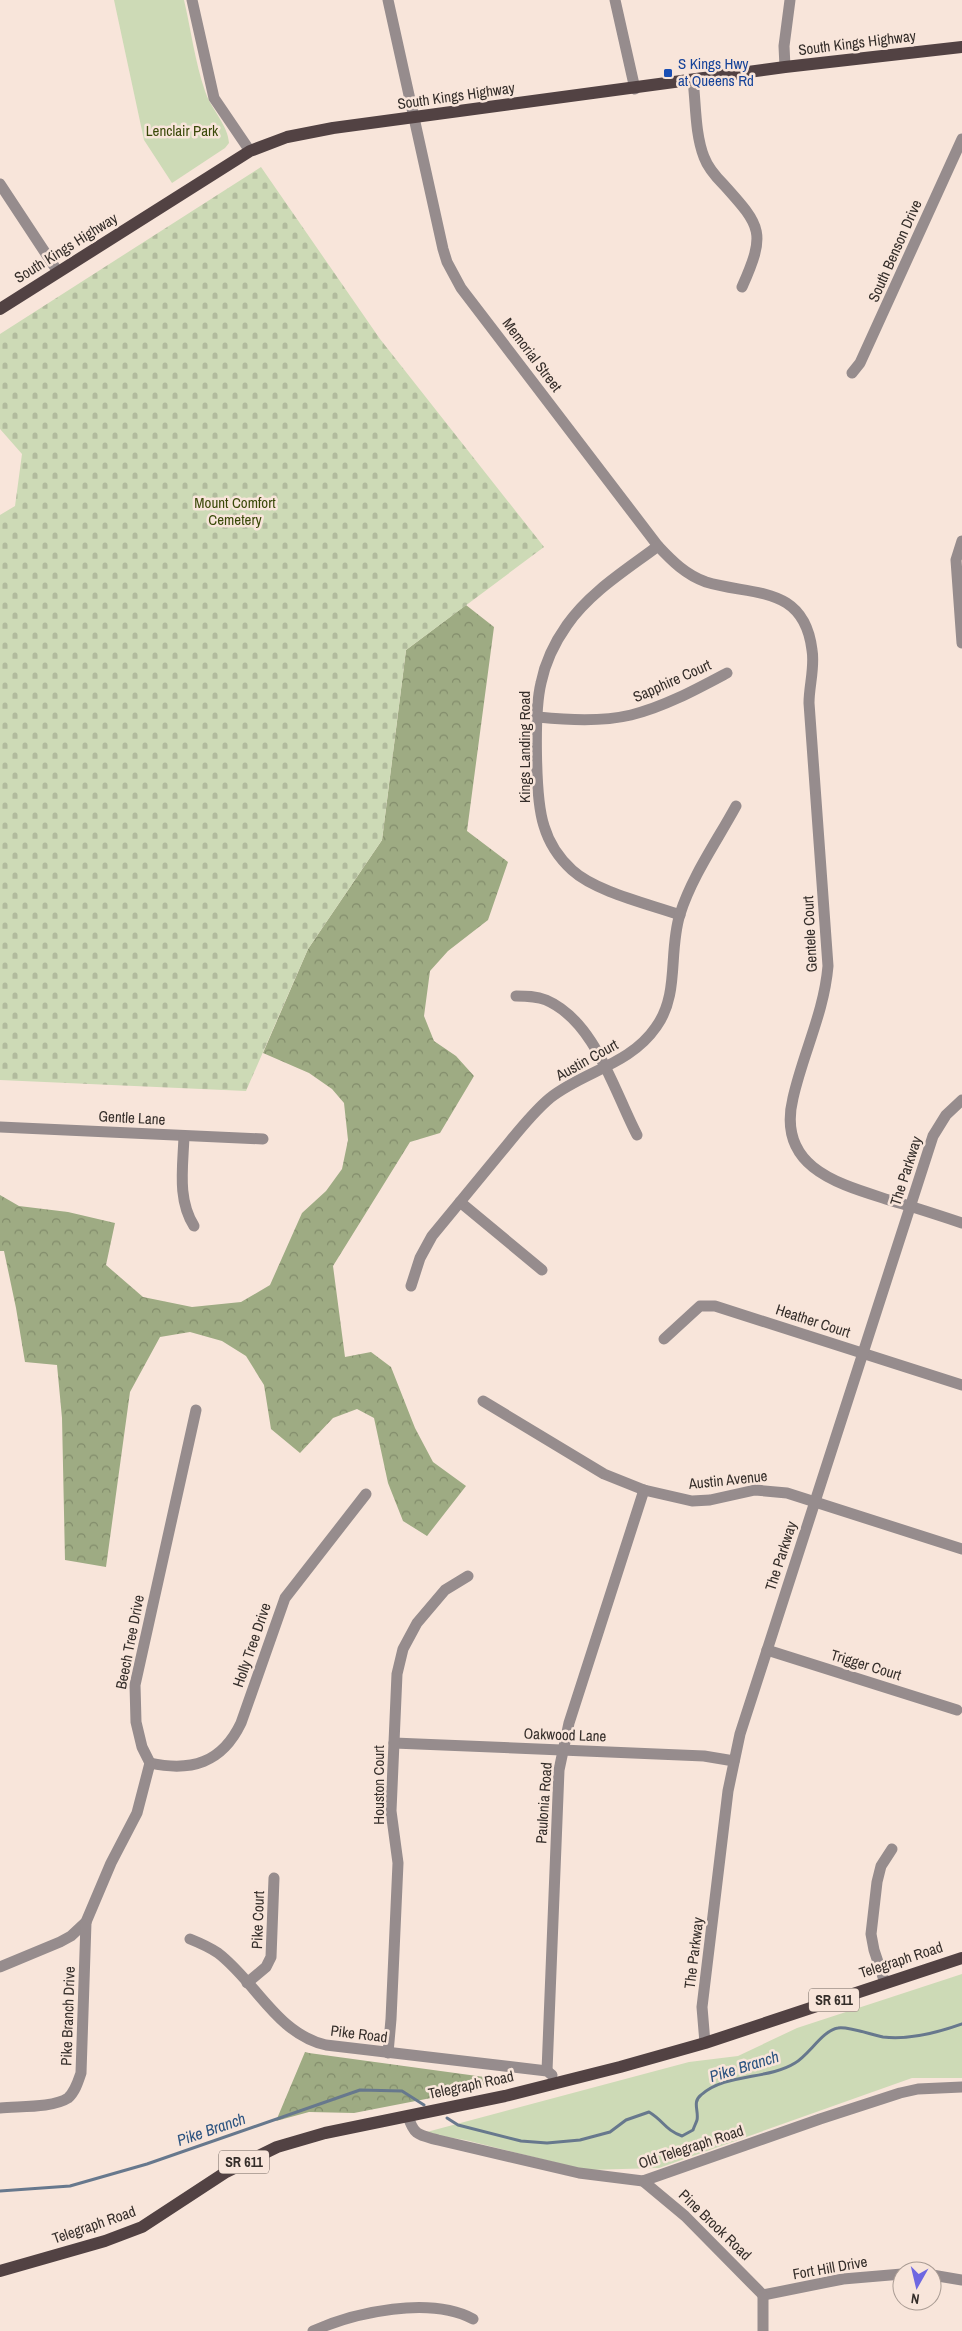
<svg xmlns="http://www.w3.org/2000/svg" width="962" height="2331" viewBox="0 0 962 2331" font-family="'Archivo Narrow',sans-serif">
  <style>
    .green { fill: #cddab6 }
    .forest { fill: url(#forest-crowns) }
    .cemetery { fill: url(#cemetery-stones) }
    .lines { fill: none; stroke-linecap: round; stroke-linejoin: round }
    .stream { stroke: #67788d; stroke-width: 3 }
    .minor { stroke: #968c8d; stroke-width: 11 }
    .major { stroke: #524243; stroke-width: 12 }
    .transit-dot { fill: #1a4fb4; stroke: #f8e5da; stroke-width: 2 }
    .labels { text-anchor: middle; stroke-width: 5; stroke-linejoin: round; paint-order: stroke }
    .shield { fill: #f8e5da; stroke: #70655f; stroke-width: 1 }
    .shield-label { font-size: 14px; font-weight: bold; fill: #352e2a }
    .street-label { font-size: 15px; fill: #352e2a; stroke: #f8e5da }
    .transit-label { font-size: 15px; fill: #164399; stroke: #f8e5da; text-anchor: start }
    .park-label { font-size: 15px; fill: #3a4909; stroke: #f8e5da }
    .water-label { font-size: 16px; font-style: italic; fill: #2d5481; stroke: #f8e5da }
  </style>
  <defs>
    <pattern id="forest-crowns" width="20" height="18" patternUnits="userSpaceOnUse" patternTransform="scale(1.25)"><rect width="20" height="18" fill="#9eab83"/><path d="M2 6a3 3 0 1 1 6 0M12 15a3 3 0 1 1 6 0" fill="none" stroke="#828c6b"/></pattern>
    <pattern id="cemetery-stones" width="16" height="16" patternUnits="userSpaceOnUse" patternTransform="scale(1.25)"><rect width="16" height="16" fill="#cddab6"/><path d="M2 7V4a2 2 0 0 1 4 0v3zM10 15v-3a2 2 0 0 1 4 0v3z" fill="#b1bb9d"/></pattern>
  </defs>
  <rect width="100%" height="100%" fill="#f8e5da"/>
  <g class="green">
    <path d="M114,0H184C191,30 195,62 205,91C211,109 228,125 229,143L225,148L172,183L144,140Z"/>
    <path d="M962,1974V2078H912L659,2168L586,2170L465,2140L423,2133L689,2062L738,2056L797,2028Z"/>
  </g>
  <g class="forest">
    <path d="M466,605L494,627L467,831L508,862L488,920L448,951L430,971L424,1016L434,1041L456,1056L474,1076L440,1133L410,1142L333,1266L345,1357L371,1352L391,1367L415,1428L433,1462L466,1486L427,1536L403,1521L388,1483L374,1418L357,1409L333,1418L300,1453L271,1429L264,1385L246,1356L222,1341L190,1332L160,1337L130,1392L106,1567L65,1560L62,1418L57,1365L25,1362L16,1308L4,1251H0V1195L19,1206L68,1212L115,1223L106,1265L143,1297L192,1307L241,1302L270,1285L302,1213L326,1191L342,1169L348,1140L344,1103L332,1089L309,1073L263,1053L308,949L382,840L406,650Z"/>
    <path d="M305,2052L309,2053L499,2079L467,2091L354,2113L309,2112L276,2121Z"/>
  </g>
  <path class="cemetery" d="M261,167L380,339L544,547L406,650L382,840L308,949L246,1091L0,1080V515L15,506L22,454L0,429V334Z"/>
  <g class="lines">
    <g class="stream">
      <path d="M447,2118L458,2125L521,2141L547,2143L580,2140L610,2132L626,2120L649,2112C664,2121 665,2130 682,2136L693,2130C694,2127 696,2123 697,2120C699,2111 692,2102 701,2095C725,2073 768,2080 795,2063C809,2055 823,2030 838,2028C848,2026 872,2035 883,2037C910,2040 937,2033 962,2024"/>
      <path d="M0,2191L70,2186L147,2164L360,2090L402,2091L424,2105"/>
    </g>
    <g class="minor">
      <path d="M192,0L214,98L250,151"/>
      <path d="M388,0L443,249L447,262L461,288L658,546C672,561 686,575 706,582C751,596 804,584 812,650C815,667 809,686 809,703L828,966C824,1013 803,1053 793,1098C776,1168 839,1184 889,1200C914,1207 938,1215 962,1223"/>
      <path d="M615,0L635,89"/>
      <path d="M785,67L784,46L790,0"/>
      <path d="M693,80C696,105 695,134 704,157C708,168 716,177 724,185C762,227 766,233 742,287"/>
      <path d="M0,184L58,272"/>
      <path d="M852,373L860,363L962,139"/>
      <path d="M962,541L956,560L962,643"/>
      <path d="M658,546C626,570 590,592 567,625C555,642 545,663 541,683C534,712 535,799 544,826C549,843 559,858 572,870C596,892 649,904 680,915"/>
      <path d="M538,717C568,720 601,722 631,715C664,707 697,689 727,673"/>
      <path d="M516,996C526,996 536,996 546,1000C595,1021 614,1091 637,1135"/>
      <path d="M0,1127L263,1139"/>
      <path d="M184,1136C183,1167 177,1199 194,1226"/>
      <path d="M460,1202L542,1270"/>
      <path d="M411,1286L420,1258L432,1236C455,1208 478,1180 502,1151C517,1133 532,1113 550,1098C584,1071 630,1065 656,1027C680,994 668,952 680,914C692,876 717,841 736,806"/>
      <path d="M664,1339L700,1306H715L962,1385"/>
      <path d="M483,1401L604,1474L644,1490L692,1501L710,1500L755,1490L787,1493L962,1549"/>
      <path d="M767,1650L957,1710"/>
      <path d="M394,1743L704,1756L734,1761"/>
      <path d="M150,1763C191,1772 222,1763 241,1723L285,1598L366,1494"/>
      <path d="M190,1939C200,1943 209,1947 218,1953C256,1982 277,2034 326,2045L547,2071L552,2075"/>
      <path d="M0,1967L60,1942L71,1936L86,1922L111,1863L137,1813L150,1763L142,1747L136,1722L135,1685L196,1410"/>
      <path d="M247,1983L266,1967L271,1957L274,1878"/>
      <path d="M885,1983L874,1950L871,1934L877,1882L881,1866L892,1849"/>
      <path d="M705,2043L702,2007L728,1791L740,1734L933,1136L946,1115L962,1100"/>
      <path d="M388,2053L391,2019L398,1863L391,1811L397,1674L403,1649L417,1623L445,1590L468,1576"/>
      <path d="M547,2071L559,1770L569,1723L644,1490"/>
      <path d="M0,2108C18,2106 53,2108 68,2098C75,2092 78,2082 81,2073L86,1922"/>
      <path d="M408,2116C414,2136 419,2135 438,2140L579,2173L643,2181L820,2119L900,2093L918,2089L962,2087"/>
      <path d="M643,2181L685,2216L763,2295"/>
      <path d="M932,2275L962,2280"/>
      <path d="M763,2295L843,2279L902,2274"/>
      <path d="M763,2295V2331"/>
      <path d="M313,2331C355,2312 430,2296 473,2319"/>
    </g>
    <g class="major">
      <path d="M0,309L250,151L287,137L333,128L785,67L962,47"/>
      <path d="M0,2271L105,2241L142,2227L226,2172L277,2147L325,2133L505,2096L620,2067L705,2043L962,1958"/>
    </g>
  </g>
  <rect class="transit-dot" x="663" y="68" width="10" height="10" rx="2.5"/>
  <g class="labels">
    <g class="shield">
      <rect x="809" y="1988.5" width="50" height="23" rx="4"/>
      <rect x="219" y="2150.5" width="50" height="23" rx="4"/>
    </g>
    <g class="shield-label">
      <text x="834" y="2005">SR 611</text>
      <text x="244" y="2167">SR 611</text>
    </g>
    <g class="street-label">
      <text transform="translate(857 43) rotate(-7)" y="5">South Kings Highway</text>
      <text transform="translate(456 96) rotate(-8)" y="5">South Kings Highway</text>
      <text transform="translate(66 248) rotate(-32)" y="5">South Kings Highway</text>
      <text transform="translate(895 251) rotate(-66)" y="5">South Benson Drive</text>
      <text transform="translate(532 355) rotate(53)" y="5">Memorial Street</text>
      <text transform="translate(672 681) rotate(-24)" y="5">Sapphire Court</text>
      <text transform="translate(525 747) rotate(-90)" y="5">Kings Landing Road</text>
      <text transform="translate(810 934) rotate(-93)" y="5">Gentele Court</text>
      <text transform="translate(587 1060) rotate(-29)" y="5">Austin Court</text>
      <text transform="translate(132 1118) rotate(3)" y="5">Gentle Lane</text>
      <text transform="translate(906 1171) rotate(-72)" y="5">The Parkway</text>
      <text transform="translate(813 1321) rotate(18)" y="5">Heather Court</text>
      <text transform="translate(728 1480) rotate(-6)" y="5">Austin Avenue</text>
      <text transform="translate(781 1556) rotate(-72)" y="5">The Parkway</text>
      <text transform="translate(130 1642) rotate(-79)" y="5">Beech Tree Drive</text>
      <text transform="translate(252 1645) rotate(-71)" y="5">Holly Tree Drive</text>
      <text transform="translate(866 1665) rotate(17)" y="5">Trigger Court</text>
      <text transform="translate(565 1735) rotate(2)" y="5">Oakwood Lane</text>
      <text transform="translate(379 1785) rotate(-90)" y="5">Houston Court</text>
      <text transform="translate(544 1803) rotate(-86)" y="5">Paulonia Road</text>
      <text transform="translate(258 1920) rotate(-88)" y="5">Pike Court</text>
      <text transform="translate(694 1953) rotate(-83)" y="5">The Parkway</text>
      <text transform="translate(901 1960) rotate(-18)" y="5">Telegraph Road</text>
      <text transform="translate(68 2016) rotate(-88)" y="5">Pike Branch Drive</text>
      <text transform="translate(359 2034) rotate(7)" y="5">Pike Road</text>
      <text transform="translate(471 2085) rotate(-12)" y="5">Telegraph Road</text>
      <text transform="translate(691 2147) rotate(-18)" y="5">Old Telegraph Road</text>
      <text transform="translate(94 2225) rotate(-19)" y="5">Telegraph Road</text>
      <text transform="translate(715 2225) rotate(44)" y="5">Pine Brook Road</text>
      <text transform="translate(830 2268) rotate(-10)" y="5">Fort Hill Drive</text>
    </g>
    <g class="transit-label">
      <text x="678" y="69">S Kings Hwy<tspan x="678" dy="17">at Queens Rd</tspan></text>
    </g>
    <g class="park-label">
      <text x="182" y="136">Lenclair Park</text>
      <text x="235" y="508">Mount Comfort<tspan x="235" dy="17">Cemetery</tspan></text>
    </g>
    <g class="water-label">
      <text transform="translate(744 2066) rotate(-17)" y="6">Pike Branch</text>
      <text transform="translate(211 2129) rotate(-19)" y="6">Pike Branch</text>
    </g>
  </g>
  <g transform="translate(917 2286) rotate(188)"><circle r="24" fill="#f8e5da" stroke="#aa9c94"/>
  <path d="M0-4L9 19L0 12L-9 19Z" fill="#6e67e1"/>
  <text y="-8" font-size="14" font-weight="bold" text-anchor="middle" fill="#352e2a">N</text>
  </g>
</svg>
